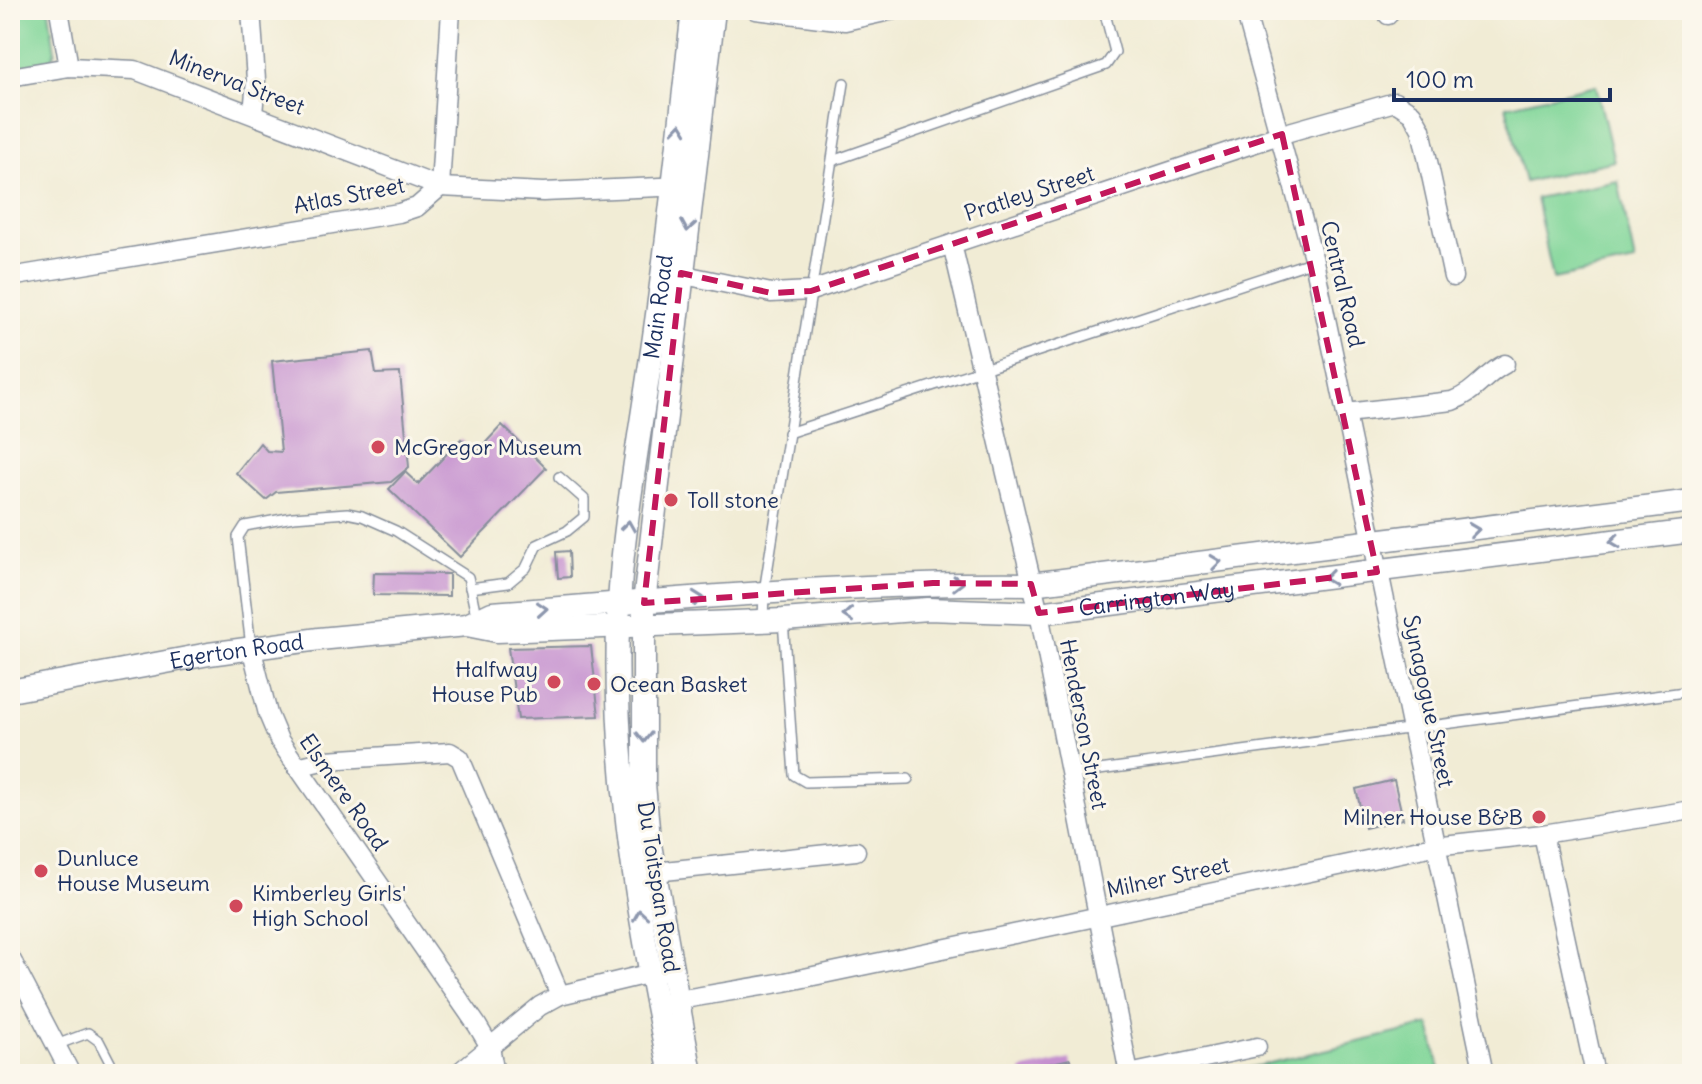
<svg xmlns="http://www.w3.org/2000/svg" width="1702" height="1084" viewBox="0 0 1702 1084" font-family="Delius,sans-serif">
  <style>
    .green { fill: #81d699; stroke: #4e827c; stroke-width: 2 }
    .building { fill: #c590cf }
    .lines { fill: none; stroke-linecap: round; stroke-linejoin: round }
    .service-casing { stroke: #868e9a; stroke-width: 12 }
    .minor-casing { stroke: #868e9a; stroke-width: 21 }
    .tertiary-casing { stroke: #868e9a; stroke-width: 25 }
    .service { stroke: #fff; stroke-width: 9 }
    .minor { stroke: #fff; stroke-width: 18 }
    .tertiary { stroke: #fff; stroke-width: 22 }
    .oneway { stroke: #8d97ae }
    .marked { fill: none; stroke: #c2185b; stroke-width: 6; stroke-dasharray: 16 10; stroke-linejoin: round }
    .poi-dot { fill: #d1495b; stroke: #fbf7ec; stroke-width: 3 }
    .labels { text-anchor: middle; stroke-width: 6; stroke-linejoin: round; paint-order: stroke }
    .street-label { font-size: 22px; fill: #1b2f5e; stroke: #fbf7ec }
    .poi-label { font-size: 22px; fill: #1b2f5e; stroke: #fbf7ec; text-anchor: start }
  </style>
  <rect width="100%" height="100%" fill="#fbf7ec"/>
  <filter id="ink" filterUnits="userSpaceOnUse"><feTurbulence type="fractalNoise" baseFrequency=".0125" numOctaves="2"/><feDisplacementMap in="SourceGraphic" scale="16" xChannelSelector="R" yChannelSelector="G"/><feConvolveMatrix kernelMatrix="1 2 1 2 8 2 1 2 1" color-interpolation-filters="sRGB"/></filter>
  <filter id="wash" filterUnits="userSpaceOnUse"><feTurbulence type="fractalNoise" baseFrequency=".006" numOctaves="4" result="noise"/><feDisplacementMap in="SourceGraphic" scale="32" xChannelSelector="R" yChannelSelector="G"/><feGaussianBlur stdDeviation="1.8" result="paint"/><feColorMatrix in="noise" values="0 0 0 0 0 0 0 0 0 0 0 0 0 0 0 0 0 1.4 0 .05"/><feComposite in="paint" operator="in"/></filter>
  <g filter="url(#wash)">
    <rect width="100%" height="100%" fill="#f1ecd5"/>
    <g class="green">
      <path d="M10,10H49L55,51L50,63L10,71Z"/>
      <path d="M1596,85L1614,161L1525,182L1506,106Z"/>
      <path d="M1618,181L1635,262L1553,279L1536,198Z"/>
      <path d="M1430,1025L1441,1074H1238L1241,1070Z"/>
    </g>
    <g id="blocks">
      <g class="building">
        <path d="M372,351L376,374L400,373L409,467L391,482L276,492L266,500L236,473L260,443L267,451L281,452L272,361Z"/>
        <path d="M502,425L546,468L460,557L389,489L405,472L418,484L461,439L476,453Z"/>
        <path d="M569,551L570,577L558,578L556,552Z"/>
        <path d="M374,573L449,574V596L373,595Z"/>
        <path d="M591,646L599,716L518,719L508,648Z"/>
        <path d="M1394,780L1403,819L1365,828L1356,789Z"/>
        <path d="M1070,1059L1073,1074H1022L1021,1070Z"/>
      </g>
    </g>
  </g>
  <g filter="url(#ink)">
    <use href="#blocks" fill-opacity="0" stroke="#868e9a" stroke-width="2"/>
    <g class="lines">
      <defs>
        <g id="service">
          <path d="M835,160L1106,65L1115,52L1104,10"/>
          <path d="M788,433L1314,261"/>
          <path d="M470,588L508,583L526,568L537,545L567,531L584,517V499L559,477"/>
          <path d="M783,620L794,775L806,782L908,779"/>
          <path d="M763,621L764,592L844,83"/>
          <path d="M251,647L238,537L245,526L293,517L347,513L362,516L396,531L468,577L477,620"/>
          <path d="M1069,774L1692,691"/>
          <path d="M56,1045L88,1033L99,1041L116,1074"/>
        </g>
        <g id="minor">
          <path d="M59,10L69,67"/>
          <path d="M251,10L256,80L253,114"/>
          <path d="M756,10L845,21L894,10"/>
          <path d="M1245,10L1314,261L1484,1074"/>
          <path d="M1387,10L1388,15"/>
          <path d="M10,77L69,67L135,70L440,187L543,192L684,186"/>
          <path d="M440,187L451,10"/>
          <path d="M952,244L1039,613L1129,1074"/>
          <path d="M670,272L771,293L811,291L1282,134L1395,102L1412,113L1421,129L1453,277"/>
          <path d="M10,277L399,213L417,207L440,187"/>
          <path d="M1346,413L1452,401C1475,393 1485,374 1505,364"/>
          <path d="M251,647L268,714L279,740L477,1025L490,1047L495,1074"/>
          <path d="M297,767L326,760L450,752L460,758L560,995"/>
          <path d="M1543,834L1595,1074"/>
          <path d="M645,873L856,851"/>
          <path d="M10,957L71,1074"/>
          <path d="M666,1002L785,982L1434,846L1543,834L1692,810"/>
          <path d="M457,1074L540,1006L560,995L664,970"/>
          <path d="M1129,1074L1257,1047"/>
        </g>
        <g id="tertiary">
          <path d="M467,625L492,613C672,600 851,582 1031,584L1692,501"/>
          <path id="s1" d="M10,691L209,654L319,639L467,625L497,631L783,620L928,609L1039,613L1692,531"/>
          <path id="s2" d="M671,1074C636,911 607,742 621,575C628,493 644,411 655,329C670,223 681,116 693,10"/>
          <path d="M691,1074L649,839L644,784V603L714,10"/>
        </g>
      </defs>
      <use href="#service" class="service-casing"/>
      <use href="#minor" class="minor-casing"/>
      <use href="#tertiary" class="tertiary-casing"/>
      <use href="#service" class="service"/>
      <use href="#minor" class="minor"/>
      <use href="#tertiary" class="tertiary"/>
    </g>
    <defs><path id="oneway-chevron" d="M-2-3.5L2.5 0L-2 3.5" fill="none" stroke-width="1.6" stroke-linecap="round" stroke-linejoin="round" transform="scale(2)"/></defs>
    <g class="oneway">
      <use href="#oneway-chevron" transform="translate(680 129) rotate(-84)"/>
      <use href="#oneway-chevron" transform="translate(688 226) rotate(99)"/>
      <use href="#oneway-chevron" transform="translate(628 526) rotate(-82)"/>
      <use href="#oneway-chevron" transform="translate(1474 530) rotate(-7)"/>
      <use href="#oneway-chevron" transform="translate(1615 541) rotate(173)"/>
      <use href="#oneway-chevron" transform="translate(1216 562) rotate(-7)"/>
      <use href="#oneway-chevron" transform="translate(1329 578) rotate(173)"/>
      <use href="#oneway-chevron" transform="translate(958 583) rotate(1)"/>
      <use href="#oneway-chevron" transform="translate(698 598) rotate(-6)"/>
      <use href="#oneway-chevron" transform="translate(542 609) rotate(-4)"/>
      <use href="#oneway-chevron" transform="translate(848 615) rotate(176)"/>
      <use href="#oneway-chevron" transform="translate(644 737) rotate(90)"/>
      <use href="#oneway-chevron" transform="translate(640 915) rotate(-99)"/>
    </g>
  </g>
  <path class="marked" d="M1282,134L1377,572L1039,613L1031,584L933,583L644,603L681,273L771,293L811,291Z"/>
  <g class="poi-dot">
    <circle cx="378" cy="447" r="8"/>
    <circle cx="671" cy="500" r="8"/>
    <circle cx="554" cy="682" r="8"/>
    <circle cx="594" cy="684" r="8"/>
    <circle cx="1539" cy="817" r="8"/>
    <circle cx="41" cy="871" r="8"/>
    <circle cx="236" cy="906" r="8"/>
  </g>
  <g class="labels">
    <g class="street-label">
      <text transform="translate(237 82) rotate(21)" y="8">Minerva Street</text>
      <text transform="translate(1029 193) rotate(-18)" y="8">Pratley Street</text>
      <text transform="translate(349 195) rotate(-11)" y="8">Atlas Street</text>
      <text transform="translate(1343 284) rotate(77)" y="8">Central Road</text>
      <text dy="8" stroke="none"><textPath href="#s2" startOffset="774">Main Road</textPath></text>
      <text dy="8" stroke="none"><textPath href="#s1" startOffset="1154">Carrington Way</textPath></text>
      <text dy="8" stroke="none"><textPath href="#s1" startOffset="230">Egerton Road</textPath></text>
      <text transform="translate(1429 701) rotate(78)" y="8">Synagogue Street</text>
      <text transform="translate(1084 724) rotate(79)" y="8">Henderson Street</text>
      <text transform="translate(344 792) rotate(55)" y="8">Elsmere Road</text>
      <text transform="translate(1168 877) rotate(-12)" y="8">Milner Street</text>
      <text transform="translate(659 887) rotate(81)" y="8">Du Toitspan Road</text>
    </g>
    <g class="poi-label">
      <text x="394" y="455">McGregor Museum</text>
      <text x="687" y="508">Toll stone</text>
      <text x="538" y="677" text-anchor="end">Halfway<tspan x="538" dy="25">House Pub</tspan></text>
      <text x="610" y="692">Ocean Basket</text>
      <text x="1523" y="825" text-anchor="end">Milner House B&amp;B</text>
      <text x="57" y="866">Dunluce<tspan x="57" dy="25">House Museum</tspan></text>
      <text x="252" y="901">Kimberley Girls'<tspan x="252" dy="25">High School</tspan></text>
    </g>
  </g>
  <rect width="1702" height="1084" fill="none" stroke="#fbf7ec" stroke-width="40"/>
  <path d="M1394 88v12h216v-12" fill="none" stroke="#1b2f5e" stroke-width="4"/>
  <text x="1406" y="88" font-size="24" fill="#1b2f5e" stroke="#fbf7ec" stroke-width="6" paint-order="stroke">100 m</text>
</svg>
